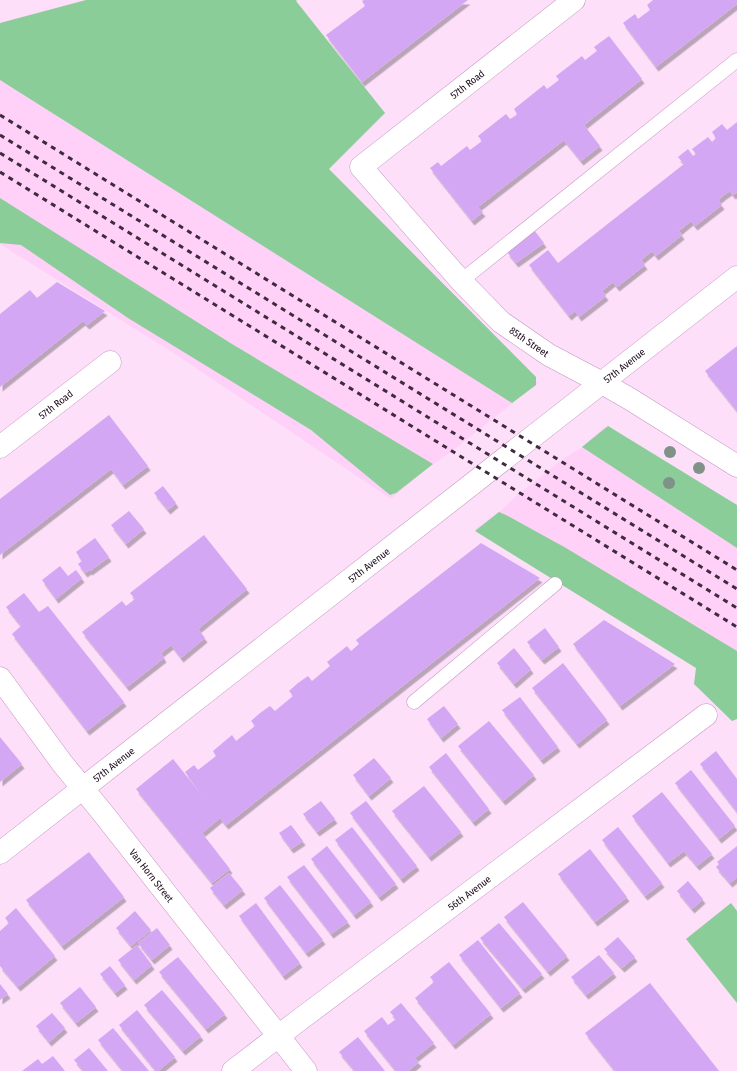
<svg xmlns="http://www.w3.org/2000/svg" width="737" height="1071" viewBox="0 0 737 1071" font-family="'Fira Sans Condensed',sans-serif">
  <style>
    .built { fill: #ffd1f9 }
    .green { fill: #8acd98 }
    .building { fill: #d4a7f5; filter: url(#shadow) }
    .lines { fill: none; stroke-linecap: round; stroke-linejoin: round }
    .lane-casing { stroke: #c394be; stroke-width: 15 }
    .street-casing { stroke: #c394be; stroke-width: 23 }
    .secondary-casing { stroke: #c394be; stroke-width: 23 }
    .lane { stroke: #fff; stroke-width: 14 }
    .street { stroke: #fff; stroke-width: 22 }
    .secondary { stroke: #fff; stroke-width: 22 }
    .rail { stroke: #3e2b3d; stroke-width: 3; stroke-dasharray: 5 5; stroke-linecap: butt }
    .tree { fill: #809187 }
    .labels { text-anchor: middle; stroke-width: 4; stroke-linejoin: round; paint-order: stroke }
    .street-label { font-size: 10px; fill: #180717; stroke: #fff }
  </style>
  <defs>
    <filter id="shadow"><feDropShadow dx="2.5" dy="4.5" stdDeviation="0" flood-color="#0004"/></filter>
  </defs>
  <rect width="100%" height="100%" fill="#fddff9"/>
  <g class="built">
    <path d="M0,37L477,327L538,383L452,451L428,468L391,499L172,352L0,244Z"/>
    <path d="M604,427L737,508V684L475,529L499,512L520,493L560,461L582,447Z"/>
  </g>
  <g class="green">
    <path d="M86,0H297L296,1L385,113L329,169L536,377V385L512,403L0,80V23Z"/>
    <path d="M0,198L232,344L433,464L396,493L390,495L311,430L128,318L21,245L0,243Z"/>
    <path d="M608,426L737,505V548L582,447Z"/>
    <path d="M499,512L506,515L566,548L737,651V719L732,721L694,684L696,668L475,531Z"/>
    <path d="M731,903L737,911V1003L686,939Z"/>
  </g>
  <g class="building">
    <path d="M364,0H468L362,82L326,35L365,6L362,1Z"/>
    <path d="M653,0H737V4L656,67L623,23L635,14L638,19L650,10L647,5Z"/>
    <path d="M609,36L642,79L584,125L600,146L581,161L564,140L478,207L483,212L472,221L430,168L438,162L441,166L467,146L470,150L482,141L478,136L506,114L510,119L515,116L517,114L514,109L544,85L547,89L559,80L556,76L582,56L585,60L597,51L594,47Z"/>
    <path d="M737,122V192L733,195L730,191L724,195L718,200L722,205L695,226L691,221L679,231L682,235L656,256L652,251L641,260L645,265L617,287L613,282L602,291L606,296L579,317L575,311L569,316L529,265L548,250L558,263L684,164L678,157L688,149L693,156L696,154L692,149L708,137L712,142L716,138L712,132L722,124L727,130Z"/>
    <path d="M534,230L544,243L516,263L507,252Z"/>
    <path d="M57,282L105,311L87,325L83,321L0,387V314L30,290L37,298Z"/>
    <path d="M737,346V411L705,371Z"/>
    <path d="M109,415L148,466L123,485L111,469L0,555V499Z"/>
    <path d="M163,486L176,503L168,510L154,493Z"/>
    <path d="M129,511L144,529L126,544L111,525Z"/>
    <path d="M204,535L247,589L198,629L205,638L181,658L171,645L161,653L164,658L127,687L82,632L122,601L126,606L135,599L130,593Z"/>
    <path d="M95,538L109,557L90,571L89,570L85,573L78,564L82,561L76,552Z"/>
    <path d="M481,543L540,578L226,825L220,818L202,833L230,869L212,883L136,789L173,759L204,798L185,772L194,765L198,770L216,756L213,751L232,735L236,741L255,726L251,721L260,713L270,706L275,711L293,696L289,691L298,683L308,676L312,681L330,666L327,662L347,646L351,651L359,644L356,640Z"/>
    <path d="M60,566L68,576L76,570L82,578L56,599L42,580Z"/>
    <path d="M24,593L39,612L48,606L124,702L87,731L12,634L21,626L6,607Z"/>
    <path d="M604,620L675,664L620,706L573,644Z"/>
    <path d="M545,628L559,647L542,660L527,642Z"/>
    <path d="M514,648L531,669L514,684L497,663Z"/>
    <path d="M563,663L607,720L577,744L532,688Z"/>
    <path d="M520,697L558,747L541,760L502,710Z"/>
    <path d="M444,706L458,724L441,738L427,719Z"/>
    <path d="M489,721L534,775L503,801L458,746Z"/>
    <path d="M0,737L22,764L0,782Z"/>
    <path d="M716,751L737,779V812L700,764Z"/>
    <path d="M446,753L489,809L473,822L429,767Z"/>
    <path d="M374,758L391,778L369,796L353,775Z"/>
    <path d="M691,770L735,826L719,839L675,783Z"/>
    <path d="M424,786L461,832L429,857L392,811Z"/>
    <path d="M662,792L712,854L697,866L684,851L668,863L632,816Z"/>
    <path d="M321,801L335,819L317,832L303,814Z"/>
    <path d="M366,801L417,866L401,879L350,813Z"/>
    <path d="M291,825L303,841L291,849L279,833Z"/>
    <path d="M352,827L396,884L379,897L335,840Z"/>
    <path d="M618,827L662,883L645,896L602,840Z"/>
    <path d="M327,846L371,902L354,915L311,859Z"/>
    <path d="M737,846V877L730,883L716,867L719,864L717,862Z"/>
    <path d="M590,849L627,897L595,922L558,874Z"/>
    <path d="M89,852L124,897L62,946L26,900Z"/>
    <path d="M304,865L348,922L331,934L287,877Z"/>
    <path d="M229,873L243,890L224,905L210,888Z"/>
    <path d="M688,881L703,899L692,909L677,891Z"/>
    <path d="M280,885L323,940L306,953L264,898Z"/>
    <path d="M523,902L567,956L548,972L504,917Z"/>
    <path d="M256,903L300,963L283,976L239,916Z"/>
    <path d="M16,908L55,956L18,987L0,966V931L9,923L5,918Z"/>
    <path d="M135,911L151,930L131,946L116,928Z"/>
    <path d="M499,923L542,974L523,989L480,938Z"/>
    <path d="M157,928L170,945L152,960L138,943Z"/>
    <path d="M618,937L635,957L622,968L604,949Z"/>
    <path d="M478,940L520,993L501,1008L459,955Z"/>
    <path d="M137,945L152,965L134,980L118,960Z"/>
    <path d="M599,955L614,973L586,995L571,977Z"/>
    <path d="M178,957L225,1014L206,1029L159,972Z"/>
    <path d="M449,962L491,1014L453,1045L415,998L434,982L430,977Z"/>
    <path d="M110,966L125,985L115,993L100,974Z"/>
    <path d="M650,983L719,1071H615L585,1033Z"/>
    <path d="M0,984L8,994L0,1000Z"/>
    <path d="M80,987L96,1007L76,1023L60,1003Z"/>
    <path d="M162,990L201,1036L183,1051L144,1005Z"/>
    <path d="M401,1003L434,1043L415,1058L419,1062L408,1071H396L364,1031L382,1017L388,1025L396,1019L390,1012Z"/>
    <path d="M137,1010L175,1057L158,1071H156L119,1025Z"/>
    <path d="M52,1013L65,1028L49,1042L36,1026Z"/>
    <path d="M113,1028L149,1071H123L98,1040Z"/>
    <path d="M358,1037L385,1071H355L339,1052Z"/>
    <path d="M89,1048L108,1071H84L74,1060Z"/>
    <path d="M53,1056L65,1071H22L38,1059L42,1064Z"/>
  </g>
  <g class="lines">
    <defs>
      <g id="lane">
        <path d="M461,281L737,60"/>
        <path d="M414,702L555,584"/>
      </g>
      <g id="street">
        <path id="s1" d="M574,0L361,167L461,281L501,322L549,355L602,383L630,399L737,466"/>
        <path id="s2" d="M0,447L110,362"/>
        <path id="s3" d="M0,678L62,763L102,812L306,1071"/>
        <path id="s4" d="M233,1071L298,1021L706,715"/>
      </g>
      <g id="secondary">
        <path id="s5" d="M0,853L737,277"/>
      </g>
    </defs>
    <use href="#lane" class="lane-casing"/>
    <use href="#street" class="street-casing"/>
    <use href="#secondary" class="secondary-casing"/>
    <use href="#lane" class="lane"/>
    <use href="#street" class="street"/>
    <use href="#secondary" class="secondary"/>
    <g class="rail">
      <path d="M0,115L737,570"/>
      <path d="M0,135L737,589"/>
      <path d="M0,153L737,608"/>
      <path d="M0,172L737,627"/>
    </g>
  </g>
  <g class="tree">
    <circle cx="670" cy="452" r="6"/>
    <circle cx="699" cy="468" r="6"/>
    <circle cx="669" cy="483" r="6"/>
  </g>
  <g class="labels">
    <g class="street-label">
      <text transform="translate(467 84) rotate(-38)" y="4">57th Road</text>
      <text dy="4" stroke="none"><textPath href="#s1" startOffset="514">85th Street</textPath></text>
      <text dy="4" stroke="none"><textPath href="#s5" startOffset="792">57th Avenue</textPath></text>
      <text dy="4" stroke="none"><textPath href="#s2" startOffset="70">57th Road</textPath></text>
      <text dy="4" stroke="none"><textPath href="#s5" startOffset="468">57th Avenue</textPath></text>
      <text dy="4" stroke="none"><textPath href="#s5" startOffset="144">57th Avenue</textPath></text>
      <text dy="4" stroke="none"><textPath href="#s3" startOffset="249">Van Horn Street</textPath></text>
      <text dy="4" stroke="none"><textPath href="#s4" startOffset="296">56th Avenue</textPath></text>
    </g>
  </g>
</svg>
